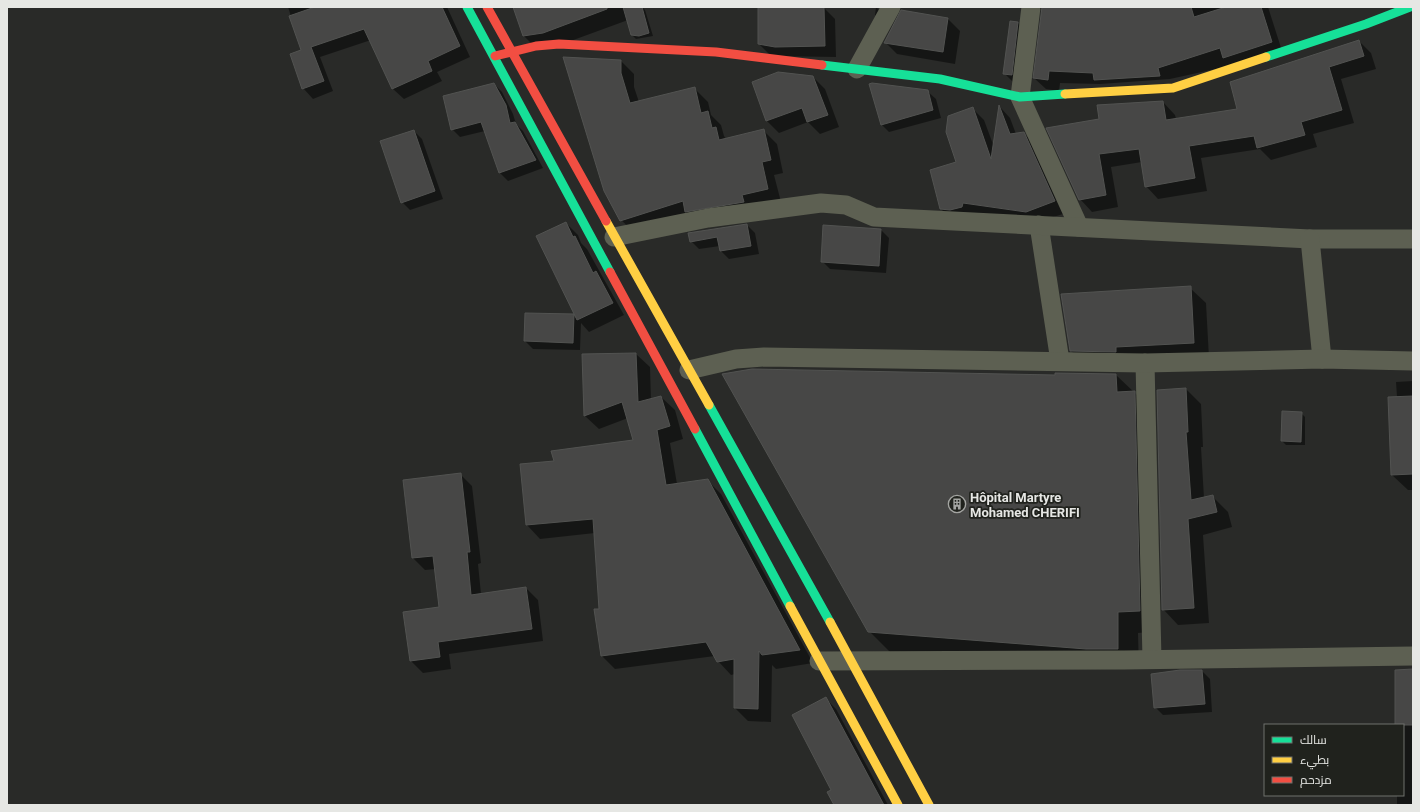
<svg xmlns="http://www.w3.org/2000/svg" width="1420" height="812" viewBox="0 0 1420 812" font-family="Roboto,Cairo,sans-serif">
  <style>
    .shadow { fill: #0007 }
    .building { fill: #474746; stroke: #525351 }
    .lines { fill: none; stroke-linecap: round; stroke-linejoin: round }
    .street { stroke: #5d6052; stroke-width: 19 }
    .fast { stroke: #16e098; stroke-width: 9 }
    .slow { stroke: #ffcf43; stroke-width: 9 }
    .jam { stroke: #f24e42; stroke-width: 9 }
    .labels { text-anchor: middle; stroke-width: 3.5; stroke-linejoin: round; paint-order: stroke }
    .poi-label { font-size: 13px; font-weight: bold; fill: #e6e7e4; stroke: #20221d; text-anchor: start }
  </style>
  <rect width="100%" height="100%" fill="#292a28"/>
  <g class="shadow">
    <path d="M288,7H447L470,57L437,72L442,81L404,99L393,89L371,40L320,57L333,91L313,99L303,88L302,50Z"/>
    <path d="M514,7H642L645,10L653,36L636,39L632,35L628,20L557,46L538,50L524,36Z"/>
    <path d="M759,7H823L835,19L836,57L771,56L759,44Z"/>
    <path d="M876,7L890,20L886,26L875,15Z"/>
    <path d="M1031,7H1268L1283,54L1170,79L1100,84L1060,83L1059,91L1046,89L1034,78L1043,8L1035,11Z"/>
    <path d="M902,12L948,19L960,31L955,64L897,54L885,42Z"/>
    <path d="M1018,23L1030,35L1016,85L1004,73Z"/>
    <path d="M1359,41L1371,53L1376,69L1341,79L1354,123L1313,134L1317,147L1271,160L1260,149L1201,158L1207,191L1158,199L1146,186L1142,162L1111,167L1118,207L1092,212L1080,199L1101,120L1163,102L1175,115L1176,119L1239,110Z"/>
    <path d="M621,61L634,74V87L639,102L694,88L708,102L711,115L721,125L724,136L726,139L763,130L777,144L783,173L774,175L781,202L635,233L621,220Z"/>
    <path d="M813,77L825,89L839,127L820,134L808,122L779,133L767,121Z"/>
    <path d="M494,84L502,92L513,114L516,124L523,131L543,168L508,181L500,173L485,131L460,137L452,129Z"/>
    <path d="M927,91L936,99L941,118L889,132L881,124Z"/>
    <path d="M1000,107L1010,118L1016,134L1023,133L1035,144L1066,213L1038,222L952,220L941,209L958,163L972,108L984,120L994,147Z"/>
    <path d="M414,131L422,139L443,199L410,210L402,202Z"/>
    <path d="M566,223L578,235L581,243L587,249L624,315L589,332L581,323L580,350L533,349L525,341L573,315L577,319Z"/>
    <path d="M747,225L755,233L759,254L729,259L721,251L720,246L699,249L691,241Z"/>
    <path d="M881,230L889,238L886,273L830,269L822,261Z"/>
    <path d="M1190,288L1206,303L1209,358L1086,366L1070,350Z"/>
    <path d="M636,354L650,367L651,400L661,397L675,410L683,439L670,443L677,484L707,480L721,494L813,663L776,669L772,665L771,722L748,721L735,708V674L731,675L718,661L715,656L615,669L602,656L595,533L540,539L527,525L521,465L555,462L634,441L628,418L599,429L585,416L583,355Z"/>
    <path d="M1116,375L1155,412L1160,631L1138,633L1139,669H1107L890,652L869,631L1056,376Z"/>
    <path d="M1413,381V490H1408L1392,475L1397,397L1396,382Z"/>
    <path d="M1186,389L1201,404L1203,447H1201L1204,498L1212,496L1228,512L1232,527L1203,535L1209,623L1178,625L1163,609Z"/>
    <path d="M1301,413L1305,417V445H1286L1282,441Z"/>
    <path d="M460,474L472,486L481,563L478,564L481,594L526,588L538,600L543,641L449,654L451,669L423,673L411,661L440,608L436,569L425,570L413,558Z"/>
    <path d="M1413,670V805H1397V795H1403V725H1396Z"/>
    <path d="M1202,671L1210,679L1212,712L1163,715L1155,707Z"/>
    <path d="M826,699L836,709L888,805H835L832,790Z"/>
  </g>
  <g class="building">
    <path d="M315,7H442L460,46L428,61L432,71L392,89L364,29L311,47L324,81L302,89L290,54L301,50L289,16Z"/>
    <path d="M513,7H607V9L543,33L523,36Z"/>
    <path d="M623,7H642L649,33L639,36L631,35Z"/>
    <path d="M758,7H824L825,46L775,47L758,44Z"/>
    <path d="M1042,7H1191L1194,17L1226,7H1261L1272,42L1223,58L1220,48L1158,68L1160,76L1094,80L1093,73L1049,71L1048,80L1033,78Z"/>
    <path d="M901,10L948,18L943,52L884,43Z"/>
    <path d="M1010,21L1018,22L1012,75L1003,74Z"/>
    <path d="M1359,40L1364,56L1329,67L1342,110L1301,122L1305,135L1257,148L1254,136L1189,146L1195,178L1145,187L1139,149L1099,154L1106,195L1079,200L1046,128L1099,119L1097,105L1163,101L1166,120L1237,109L1230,82Z"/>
    <path d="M563,57L621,60V73L630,103L695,87L701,113L708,111L712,128L716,127L719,140L764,129L771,160L762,162L768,189L742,195L744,202L685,212L683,201L620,221L604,191Z"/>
    <path d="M778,72L813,76L828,115L807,122L802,108L766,121L752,82Z"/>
    <path d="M494,83L506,105L510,123L515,122L536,160L499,173L481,122L451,130L443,96Z"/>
    <path d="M872,83L928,90L933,110L881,125L869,84Z"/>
    <path d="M999,105L1010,134L1024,132L1055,201L1026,212L963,203L962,207L950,210L940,209L930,170L956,162L946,132L948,116L973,107L991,159Z"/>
    <path d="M414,130L435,191L401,203L380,141Z"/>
    <path d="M566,222L573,237L575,236L593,273L596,271L613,303L577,320L536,236Z"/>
    <path d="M747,224L751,246L720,251L717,237L690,242L688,233Z"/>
    <path d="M823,225L881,229L879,266L821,262Z"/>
    <path d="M1191,286L1194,343L1116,347V352L1070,351L1061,294Z"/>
    <path d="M525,313L574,314L573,343L524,341Z"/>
    <path d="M636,353L638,402L661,396L670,426L657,430L666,485L708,479L800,650L762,655L759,651L758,709L734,708V659L717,662L706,642L601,656L594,609H599L593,519L526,525L520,464L554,461L551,451L633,440L622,402L584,416L582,354Z"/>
    <path d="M752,369L1055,375V373L1116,374L1117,392L1135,391L1140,611L1118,612V649H1086L868,632L722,374Z"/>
    <path d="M1186,388L1188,432H1186L1191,500L1213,495L1217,512L1188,519L1194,608L1162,610L1157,390Z"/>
    <path d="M1413,396V474L1391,475L1388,397Z"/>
    <path d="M1282,411L1302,412L1301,442L1281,441Z"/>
    <path d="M461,473L470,552H467L471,595L526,587L532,629L438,642L440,657L410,661L403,612L439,607L433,556L412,558L403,480Z"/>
    <path d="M1413,669V725H1395V670Z"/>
    <path d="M1180,670H1202L1205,704L1154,708L1151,674Z"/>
    <path d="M826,697L884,805H834L827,792L831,790L792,715Z"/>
  </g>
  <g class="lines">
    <g class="street">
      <path d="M1031,7L1020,97L1079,227"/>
      <path d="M857,69L891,7"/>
      <path d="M1039,225L1060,361"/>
      <path d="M614,237L708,218L821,203L846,205L874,217L1310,239H1413"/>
      <path d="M1310,239L1322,359"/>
      <path d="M1145,363L1152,659"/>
      <path d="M689,370L736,359L764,357L1145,363L1322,359L1413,361"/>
      <path d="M819,661L1124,660L1413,656"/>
    </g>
    <g class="fast">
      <path d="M467,7L610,272"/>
      <path d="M1266,57L1366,24L1410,7"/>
      <path d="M822,65L940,79L1020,97L1065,94"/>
      <path d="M709,405L830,622"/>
      <path d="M695,429L790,606"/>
    </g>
    <g class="slow">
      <path d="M1065,94L1173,88L1266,57"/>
      <path d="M606,221L709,405"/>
      <path d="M790,606L898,805"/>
      <path d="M830,622L929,805"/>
    </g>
    <g class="jam">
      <path d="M487,7L606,221"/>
      <path d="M495,56L536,46L559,44L716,52L822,65"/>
      <path d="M610,272L695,429"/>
    </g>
  </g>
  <defs>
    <symbol id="building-ring" viewBox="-11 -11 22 22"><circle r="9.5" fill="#20221d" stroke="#a4a5a2" stroke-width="1.5"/><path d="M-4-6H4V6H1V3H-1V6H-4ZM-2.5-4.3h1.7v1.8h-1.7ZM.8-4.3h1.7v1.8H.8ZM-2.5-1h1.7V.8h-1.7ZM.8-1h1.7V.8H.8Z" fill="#a4a5a2"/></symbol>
  </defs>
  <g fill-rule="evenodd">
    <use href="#building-ring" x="947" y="494" width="20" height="20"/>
  </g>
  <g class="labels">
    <g class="poi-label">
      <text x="970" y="502">Hôpital Martyre<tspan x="970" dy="15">Mohamed CHERIFI</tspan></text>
    </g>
  </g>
  <rect width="1420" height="812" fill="none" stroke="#e6e7e4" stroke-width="16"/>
  <rect x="1264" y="724" width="140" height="72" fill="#20221d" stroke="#6f716d"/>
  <rect x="1272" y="737" width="20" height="6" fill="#16e098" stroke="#6f716d"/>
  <text x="1300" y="744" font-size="12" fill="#e6e7e4">سالك</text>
  <rect x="1272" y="757" width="20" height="6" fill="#ffcf43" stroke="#6f716d"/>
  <text x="1300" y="764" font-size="12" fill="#e6e7e4">بطيء</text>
  <rect x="1272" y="777" width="20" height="6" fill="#f24e42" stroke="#6f716d"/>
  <text x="1300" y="784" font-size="12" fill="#e6e7e4">مزدحم</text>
</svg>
